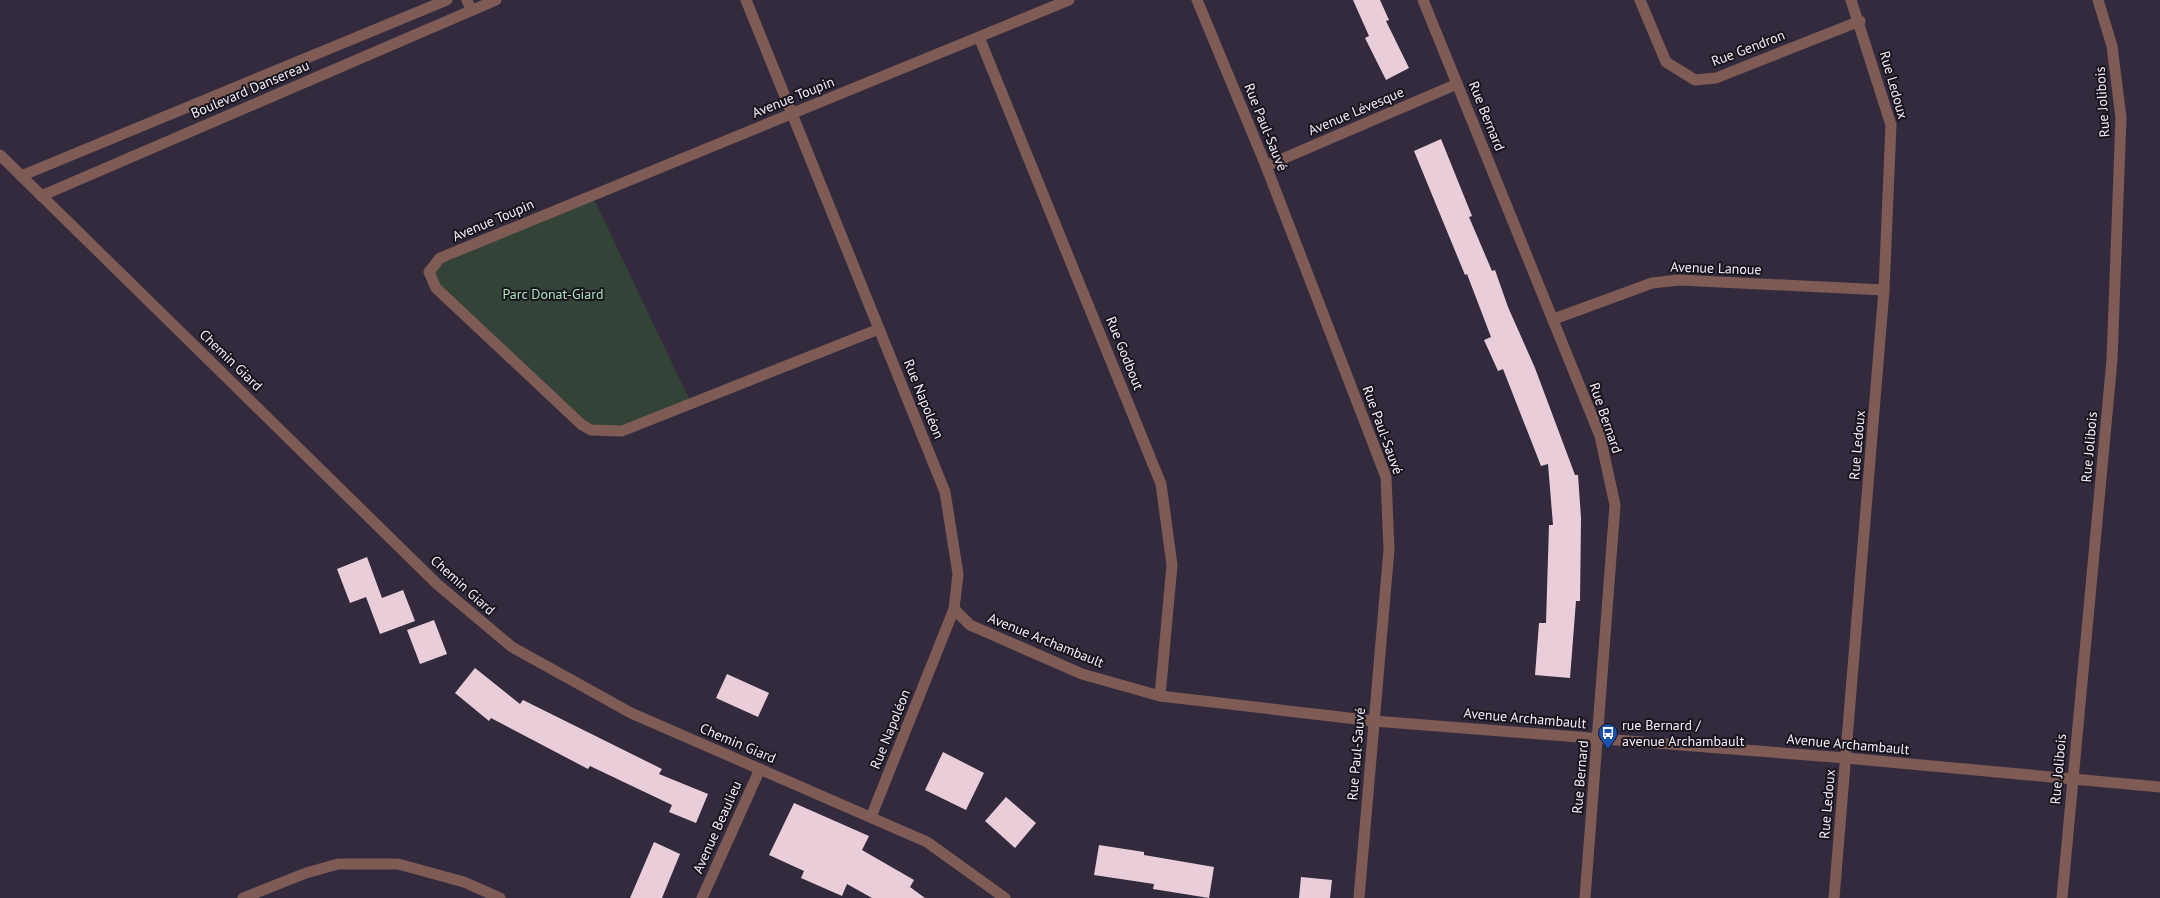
<svg xmlns="http://www.w3.org/2000/svg" width="2160" height="898" viewBox="0 0 2160 898" font-family="'PT Sans',sans-serif">
  <style>
    .green { fill: #334338 }
    .building { fill: #e9ceda }
    .lines { fill: none; stroke-linecap: round; stroke-linejoin: round }
    .minor { stroke: #7e5b55; stroke-width: 11 }
    .tertiary { stroke: #7e5b55; stroke-width: 11 }
    .labels { text-anchor: middle; stroke-width: 4; stroke-linejoin: round; paint-order: stroke }
    .street-label { font-size: 14px; fill: #f3eefa; stroke: #19151d }
    .park-label { font-size: 14px; fill: #ace2bd; stroke: #19151d }
    .poi-label { font-size: 14px; fill: #f3eefa; stroke: #19151d; text-anchor: start }
  </style>
  <rect width="100%" height="100%" fill="#332b3d"/>
  <path class="green" d="M592,195L691,403L622,431L591,430L436,288L429,272L440,258Z"/>
  <g class="building">
    <path d="M1353,0H1380L1389,20L1386,21L1409,68L1386,80L1365,38L1369,36Z"/>
    <path d="M1441,139L1472,216L1469,217L1492,271L1495,270L1508,307L1535,368L1575,475H1578L1581,518L1580,601H1576L1570,678L1535,675L1539,623H1546L1549,525H1553L1548,464L1541,466L1503,369L1498,371L1484,340L1491,337L1467,274L1465,275L1414,151Z"/>
    <path d="M367,557L382,598L403,590L415,621L380,634L366,597L350,603L337,569Z"/>
    <path d="M434,620L447,654L420,664L407,630Z"/>
    <path d="M475,668L520,704L523,700L662,769L659,774L708,794L696,823L669,812L672,805L590,766L588,769L491,718L489,721L455,693Z"/>
    <path d="M727,674L769,693L758,717L716,698Z"/>
    <path d="M943,752L984,773L966,810L925,790Z"/>
    <path d="M1006,797L1036,823L1015,848L985,821Z"/>
    <path d="M794,803L869,836L862,850L914,880L910,887L925,898H872L847,884L842,896L801,878L804,871L769,855Z"/>
    <path d="M654,842L680,854L662,898H630Z"/>
    <path d="M1099,845L1144,852V855L1214,867L1209,898L1153,889L1154,884L1094,875Z"/>
    <path d="M1301,877L1332,880L1330,898H1299Z"/>
  </g>
  <g class="lines">
    <g class="minor">
      <path d="M467,0L471,10"/>
      <path d="M746,0L945,492L958,574L954,609L871,817"/>
      <path d="M1197,0L1266,166L1386,477L1389,549L1359,898"/>
      <path d="M1423,0L1600,436L1615,505L1585,898"/>
      <path d="M1640,0L1666,62L1695,80L1716,78L1860,21"/>
      <path d="M979,37L1161,484L1172,565L1160,696"/>
      <path d="M1266,166L1457,84"/>
      <path d="M21,176L447,0"/>
      <path d="M41,196L496,0"/>
      <path d="M1554,319L1652,283L1679,280L1884,290"/>
      <path d="M879,329L622,431L591,430L582,425L436,288L429,272L440,258L1069,0"/>
      <path d="M954,609L970,625L1082,674L1160,696L1374,721L1846,758L2160,787"/>
      <path d="M243,898L306,873L338,864H398L464,882L500,898"/>
      <path d="M702,898L760,769"/>
      <path d="M1834,898L1884,290L1891,125L1851,0"/>
      <path d="M2062,898L2112,360L2121,118L2112,46L2098,0"/>
    </g>
    <path class="tertiary" d="M0,155L437,584L512,647L631,713L927,842L1005,898"/>
  </g>
  <defs>
    <symbol id="bus-pin" viewBox="-11 -11 22 30"><path d="M0 17L-7.5 6A9.5 9.5 0 1 1 7.5 6Z" fill="#1a4fb4" stroke="#19151d"/><path d="M-5-6H5V4H4V6H2V4H-2V6H-4V4H-5ZM-3.5-4V0h7V-4ZM-3.5 1.2v1.5H-2V1.2ZM2 1.2v1.5H3.5V1.2Z" fill="#fff"/></symbol>
  </defs>
  <g fill-rule="evenodd">
    <use href="#bus-pin" x="1597" y="722" width="22" height="30"/>
  </g>
  <g class="labels">
    <g class="street-label">
      <text transform="translate(1748 48) rotate(-21)" y="5">Rue Gendron</text>
      <text transform="translate(1894 85) rotate(74)" y="5">Rue Ledoux</text>
      <text transform="translate(250 89) rotate(-23)" y="5">Boulevard Dansereau</text>
      <text transform="translate(793 97) rotate(-22)" y="5">Avenue Toupin</text>
      <text transform="translate(2102 102) rotate(-94)" y="5">Rue Jolibois</text>
      <text transform="translate(1356 111) rotate(-23)" y="5">Avenue Lévesque</text>
      <text transform="translate(1487 116) rotate(68)" y="5">Rue Bernard</text>
      <text transform="translate(1266 127) rotate(68)" y="5">Rue Paul-Sauvé</text>
      <text transform="translate(493 220) rotate(-23)" y="5">Avenue Toupin</text>
      <text transform="translate(1716 268) rotate(2)" y="5">Avenue Lanoue</text>
      <text transform="translate(1125 353) rotate(68)" y="5">Rue Godbout</text>
      <text transform="translate(231 360) rotate(44)" y="5">Chemin Giard</text>
      <text transform="translate(924 399) rotate(68)" y="5">Rue Napoléon</text>
      <text transform="translate(1606 418) rotate(71)" y="5">Rue Bernard</text>
      <text transform="translate(1383 430) rotate(70)" y="5">Rue Paul-Sauvé</text>
      <text transform="translate(1857 445) rotate(-85)" y="5">Rue Ledoux</text>
      <text transform="translate(2089 447) rotate(-85)" y="5">Rue Jolibois</text>
      <text transform="translate(463 585) rotate(42)" y="5">Chemin Giard</text>
      <text transform="translate(1046 640) rotate(22)" y="5">Avenue Archambault</text>
      <text transform="translate(1525 718) rotate(5)" y="5">Avenue Archambault</text>
      <text transform="translate(890 729) rotate(-68)" y="5">Rue Napoléon</text>
      <text transform="translate(738 743) rotate(23)" y="5">Chemin Giard</text>
      <text transform="translate(1848 744) rotate(5)" y="5">Avenue Archambault</text>
      <text transform="translate(1356 754) rotate(-85)" y="5">Rue Paul-Sauvé</text>
      <text transform="translate(2058 769) rotate(-85)" y="5">Rue Jolibois</text>
      <text transform="translate(1580 777) rotate(-85)" y="5">Rue Bernard</text>
      <text transform="translate(1827 804) rotate(-85)" y="5">Rue Ledoux</text>
      <text transform="translate(717 827) rotate(-66)" y="5">Avenue Beaulieu</text>
    </g>
    <g class="park-label">
      <text x="553" y="299">Parc Donat-Giard</text>
    </g>
    <g class="poi-label">
      <text x="1622" y="730">rue Bernard /<tspan x="1622" dy="16">avenue Archambault</tspan></text>
    </g>
  </g>
</svg>
